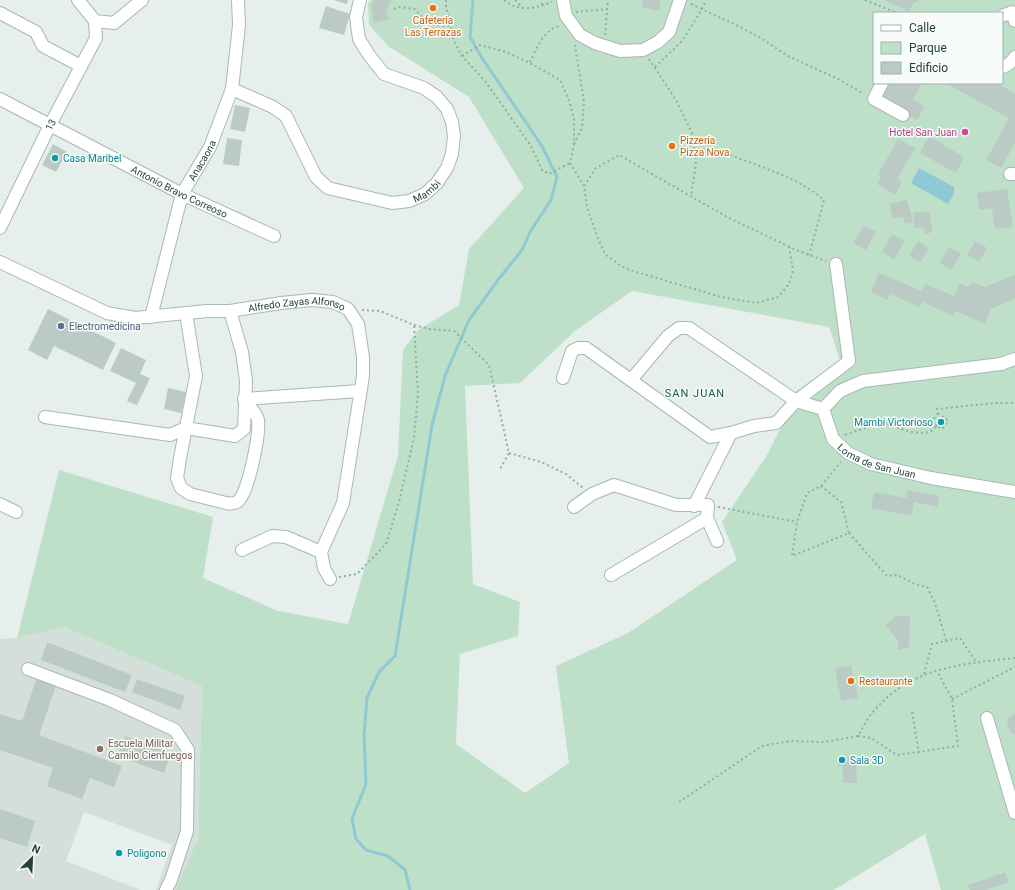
<svg xmlns="http://www.w3.org/2000/svg" width="1015" height="890" viewBox="0 0 1015 890" font-family="Roboto,sans-serif">
  <style>
    .built { fill: #d4dfda }
    .green { fill: #bfe0c8; fill-rule: evenodd }
    .water { fill: #8ec9d4 }
    .lines { fill: none; stroke-linecap: round; stroke-linejoin: round }
    .stream { stroke: #8ec9d4; stroke-width: 3 }
    .building { fill: #bbcac4 }
    .minor-casing { stroke: #a8b8b2; stroke-width: 14 }
    .path { stroke: #86b3a5; stroke-width: 2; stroke-dasharray: 2 3; stroke-linecap: butt }
    .minor { stroke: #fff; stroke-width: 12 }
    .food-dot { fill: #e8710a; stroke: #f7fbf9; stroke-width: 1.5 }
    .hotel-dot { fill: #d1479c; stroke: #f7fbf9; stroke-width: 1.5 }
    .culture-dot { fill: #0f9aa8; stroke: #f7fbf9; stroke-width: 1.5 }
    .service-dot { fill: #5c6f8a; stroke: #f7fbf9; stroke-width: 1.5 }
    .education-dot { fill: #8d6e63; stroke: #f7fbf9; stroke-width: 1.5 }
    .labels { text-anchor: middle; stroke-width: 3; stroke-linejoin: round; paint-order: stroke }
    .food-label { font-size: 10px; fill: #c56008; stroke: #f7fbf9; text-anchor: start }
    .street-label { font-size: 10px; fill: #24423a; stroke: #f7fbf9 }
    .hotel-label { font-size: 10px; fill: #b23c85; stroke: #f7fbf9; text-anchor: end }
    .culture-label { font-size: 10px; fill: #0d838f; stroke: #f7fbf9; text-anchor: start }
    .service-label { font-size: 10px; fill: #4e5e75; stroke: #f7fbf9; text-anchor: start }
    .education-label { font-size: 10px; fill: #785e54; stroke: #f7fbf9; text-anchor: start }
    .neighbourhood-label { font-size: 11px; letter-spacing: 1px; fill: #1f5548; stroke: #f7fbf9 }
  </style>
  <rect width="100%" height="100%" fill="#e6efeb"/>
  <path class="built" d="M64,627L202,686L198,838L176,890H156L172,845L84,812L66,861L141,890H0V639L17,638Z"/>
  <path class="green" d="M371,0H1015V890H941L925,834L834,890H176L198,838L202,686L64,627L17,638L59,470L213,517L203,578L278,611L348,624L398,456L403,350L418,330L459,305L469,249L524,188L469,97L388,46L369,25L368,3ZM874,13H1002V83H874ZM632,291L829,327L840,360L791,395L792,405L767,455L722,522L737,560L628,633L556,666L569,763L525,793L456,744L460,654L518,636L520,602L473,584L465,386L520,383L575,331Z"/>
  <path class="water" d="M919,168L954,187V194L948,204L911,183Z"/>
  <g class="lines">
    <path class="stream" d="M410,890L405,870L388,856L366,850L356,839L352,819L366,784L364,735L367,698L379,672L395,656L432,425L445,376L469,320L498,280L522,250L530,232L551,200L557,177L542,146L482,58L470,37L473,0"/>
  </g>
  <g class="building">
    <path d="M333,0H348L347,4Z"/>
    <path d="M376,0H392L386,10L389,19L374,23L371,4Z"/>
    <path d="M643,0H661L659,11L642,7Z"/>
    <path d="M885,0H918L917,3L914,2L909,12Z"/>
    <path d="M326,6L350,14L344,35L319,28Z"/>
    <path d="M888,83H922L913,99L925,106L917,120L879,100Z"/>
    <path d="M945,83H997L1015,93V143L1001,168L986,160L1009,118Z"/>
    <path d="M235,105L250,108L245,132L230,129Z"/>
    <path d="M929,136L964,157L956,173L920,153Z"/>
    <path d="M227,138L242,140L239,166L223,164Z"/>
    <path d="M898,139L915,148L897,179L902,182L895,195L877,184L881,177L878,174Z"/>
    <path d="M53,144L67,152L56,172L42,165Z"/>
    <path d="M1007,189L1013,227L995,229L992,208L979,210L977,193Z"/>
    <path d="M907,200L913,222L905,224L903,217L893,219L889,204Z"/>
    <path d="M929,211L933,232L925,234L923,227L915,228L913,213Z"/>
    <path d="M864,225L876,232L866,250L853,243Z"/>
    <path d="M892,234L905,241L894,259L882,252Z"/>
    <path d="M918,241L929,248L921,262L909,256Z"/>
    <path d="M975,241L987,248L979,262L967,255Z"/>
    <path d="M949,247L961,254L951,270L940,263Z"/>
    <path d="M879,273L922,291L925,284L954,296L960,283L968,287L973,282L985,287L1015,275V299L991,309L985,324L956,311L954,316L922,302L920,307L890,294L887,300L871,292Z"/>
    <path d="M48,309L116,343L103,370L54,346L47,360L28,350Z"/>
    <path d="M121,348L146,360L140,374L150,378L137,405L127,401L136,383L110,371Z"/>
    <path d="M168,388L186,392L181,413L164,409Z"/>
    <path d="M907,490L939,496L937,507L914,502L911,516L871,508L874,492L906,498Z"/>
    <path d="M896,616H910L909,647L899,650L897,639L885,625Z"/>
    <path d="M47,642L132,675L125,692L41,660Z"/>
    <path d="M851,665L858,698L841,701L835,668Z"/>
    <path d="M137,679L185,696L180,710L132,692Z"/>
    <path d="M36,680L56,686L39,735L122,766L114,787L90,778L82,799L47,786L53,768L0,750V714L22,721Z"/>
    <path d="M1015,713V735L1010,732L1007,725L1008,718Z"/>
    <path d="M125,736L171,753L164,773L118,756Z"/>
    <path d="M838,758H856L857,783H843V766H838Z"/>
    <path d="M0,809L35,821L27,847L0,838Z"/>
    <path d="M1005,872L1009,882L986,890H970L968,885Z"/>
  </g>
  <g class="lines">
    <defs>
      <g id="minor">
        <path d="M78,0L95,21"/>
        <path d="M563,0L566,16L580,35L595,43L620,51L643,50L658,42L669,32L680,0"/>
        <path d="M0,13L36,32L43,46L81,66"/>
        <path d="M1002,16L1012,12L1015,21"/>
        <path d="M1002,67C1008,66 1012,61 1015,57"/>
        <path d="M882,83L874,99L903,115"/>
        <path id="s1" d="M232,89L273,107L286,116L316,177L328,188L392,203L409,201L425,194L437,183L447,168L452,154L454,136L452,122L447,109L437,97L424,88L384,74L369,55L359,39L356,17L360,0"/>
        <path id="s2" d="M0,99L182,194L274,236"/>
        <path d="M1010,174H1015"/>
        <path id="s3" d="M0,228L50,125L96,38L95,21L114,23L142,0"/>
        <path id="s4" d="M0,262L107,313L135,318L207,311H230L281,303L312,300L333,302L348,309L358,324L363,357V376L343,503L321,552L324,568L330,579"/>
        <path d="M186,313L196,376L180,458L177,478L181,488L190,494L226,503C232,504 237,504 240,499C249,487 260,435 258,420C257,413 249,406 244,399"/>
        <path id="s5" d="M151,317L182,194L210,147L232,89L239,25L238,0"/>
        <path d="M563,378L572,351L578,348H586L710,437L731,433L754,426L776,423L796,401L849,361L836,264"/>
        <path d="M631,380L668,336L679,328H689L796,401L823,409"/>
        <path d="M244,399L360,391"/>
        <path id="s6" d="M823,409L833,439L848,453L871,464L931,478L1015,492"/>
        <path d="M823,409L840,391L863,381L1001,364L1015,359"/>
        <path d="M45,417L170,435L186,428L235,436L244,429L246,381L242,352L230,311"/>
        <path d="M0,504L16,512"/>
        <path d="M694,506L731,433"/>
        <path d="M574,507L592,494L614,485L676,505H708L707,518L611,575"/>
        <path d="M707,518L717,541"/>
        <path d="M242,550L272,536L286,537L321,552"/>
        <path d="M28,669L110,700L175,730L188,750L187,831L171,880L166,890"/>
        <path d="M987,718L1015,813"/>
      </g>
    </defs>
    <use href="#minor" class="minor-casing"/>
    <g class="path">
      <path d="M446,0V6L450,24"/>
      <path d="M504,0C520,13 535,8 552,2"/>
      <path d="M515,0L523,8"/>
      <path d="M865,0L897,13"/>
      <path d="M691,4L734,24L759,37L788,56L836,78L864,94"/>
      <path d="M542,5L543,0"/>
      <path d="M394,9L400,7L415,9C426,23 431,27 450,25L454,41L462,56L485,81L531,146L542,170L549,174L570,163"/>
      <path d="M576,12L607,9"/>
      <path d="M605,35L608,0"/>
      <path d="M462,56L480,45L506,52L530,63L560,80L570,103L574,119V145L570,163L584,186L587,207L597,236L605,254L621,266L630,270L721,297L756,303L778,297L789,284L793,271L789,246"/>
      <path d="M649,59L676,100L692,133L696,162L691,197"/>
      <path d="M530,62C536,49 544,29 560,26"/>
      <path d="M655,67L682,41L702,9L706,0"/>
      <path d="M693,140C706,145 718,150 730,155C763,168 797,177 824,200L809,256"/>
      <path d="M574,144L582,128L584,102L575,45"/>
      <path d="M584,186L596,168L619,155L727,217L796,250L826,261"/>
      <path d="M362,310L380,311L414,325L429,329L454,331L489,365L509,453L500,469"/>
      <path d="M937,426L932,421L938,413"/>
      <path d="M845,435L882,422L910,432L924,433L930,432L937,426L942,429L948,421L938,413L937,409L995,403H1015"/>
      <path d="M509,453L541,462L566,474L583,488"/>
      <path d="M821,486L841,502L849,533L792,556L797,522L807,493L821,486L841,462"/>
      <path d="M718,507L797,522"/>
      <path d="M849,533L887,576L898,575L912,583L927,587L935,603L946,640"/>
      <path d="M339,577L357,574L386,544L399,502L414,438L418,393L414,325"/>
      <path d="M924,674L932,644L960,638L976,662"/>
      <path d="M952,699L1015,667"/>
      <path d="M912,712L919,753"/>
      <path d="M858,736L871,738L897,755L958,746L952,699L937,671"/>
      <path d="M679,802L762,746L791,741L824,742L858,736C862,730 865,723 869,717C906,668 959,664 1015,658"/>
    </g>
    <use href="#minor" class="minor"/>
  </g>
  <g class="food-dot">
    <circle cx="433" cy="8" r="4"/>
    <circle cx="672" cy="146" r="4"/>
    <circle cx="851" cy="681" r="4"/>
  </g>
  <circle class="hotel-dot" cx="965" cy="132" r="4"/>
  <g class="culture-dot">
    <circle cx="55" cy="158" r="4"/>
    <circle cx="941" cy="422" r="4"/>
    <circle cx="842" cy="760" r="4"/>
    <circle cx="119" cy="853" r="4"/>
  </g>
  <circle class="service-dot" cx="61" cy="326" r="4"/>
  <circle class="education-dot" cx="100" cy="749" r="4"/>
  <g class="labels">
    <g class="food-label">
      <text x="433" y="24" text-anchor="middle">Cafeteria<tspan x="433" dy="12">Las Terrazas</tspan></text>
      <text x="680" y="144">Pizzería<tspan x="680" dy="12">Pizza Nova</tspan></text>
      <text x="859" y="685">Restaurante</text>
    </g>
    <g class="street-label">
      <text dy="4" stroke="none"><textPath href="#s3" startOffset="115">13</textPath></text>
      <text dy="4" stroke="none"><textPath href="#s5" startOffset="166">Anacaona</textPath></text>
      <text dy="4" stroke="none"><textPath href="#s1" startOffset="248">Mambí</textPath></text>
      <text dy="4" stroke="none"><textPath href="#s2" startOffset="202">Antonio Bravo Correoso</textPath></text>
      <text dy="4" stroke="none"><textPath href="#s4" startOffset="310">Alfredo Zayas Alfonso</textPath></text>
      <text dy="4" stroke="none"><textPath href="#s6" startOffset="82">Loma de San Juan</textPath></text>
    </g>
    <g class="hotel-label">
      <text x="957" y="136">Hotel San Juan</text>
    </g>
    <g class="culture-label">
      <text x="63" y="162">Casa Maribel</text>
      <text x="933" y="426" text-anchor="end">Mambí Victorioso</text>
      <text x="850" y="764">Sala 3D</text>
      <text x="127" y="857">Poligono</text>
    </g>
    <g class="service-label">
      <text x="69" y="330">Electromedicina</text>
    </g>
    <g class="education-label">
      <text x="108" y="747">Escuela Militar<tspan x="108" dy="12">Camilo Cienfuegos</tspan></text>
    </g>
    <g class="neighbourhood-label">
      <text x="695" y="397">SAN JUAN</text>
    </g>
  </g>
  <rect x="873" y="12" width="130" height="72" fill="#f7fbf9" stroke="#a3b1ad"/>
  <rect x="881" y="25" width="20" height="6" fill="#ffffff" stroke="#a3b1ad"/>
  <text x="909" y="32" font-size="12" fill="#24423a">Calle</text>
  <rect x="881" y="42" width="20" height="12" fill="#bfe0c8" stroke="#a3b1ad"/>
  <text x="909" y="52" font-size="12" fill="#24423a">Parque</text>
  <rect x="881" y="62" width="20" height="12" fill="#bbcac4" stroke="#a3b1ad"/>
  <text x="909" y="72" font-size="12" fill="#24423a">Edificio</text>
  <g transform="translate(32 858) rotate(24)" stroke="#f7fbf9" stroke-width="3" paint-order="stroke">
  <path d="M0-3L7 15L0 10L-7 15Z" fill="#24423a"/>
  <text y="-6" font-size="11" font-weight="bold" text-anchor="middle" fill="#24423a">N</text>
  </g>
</svg>
